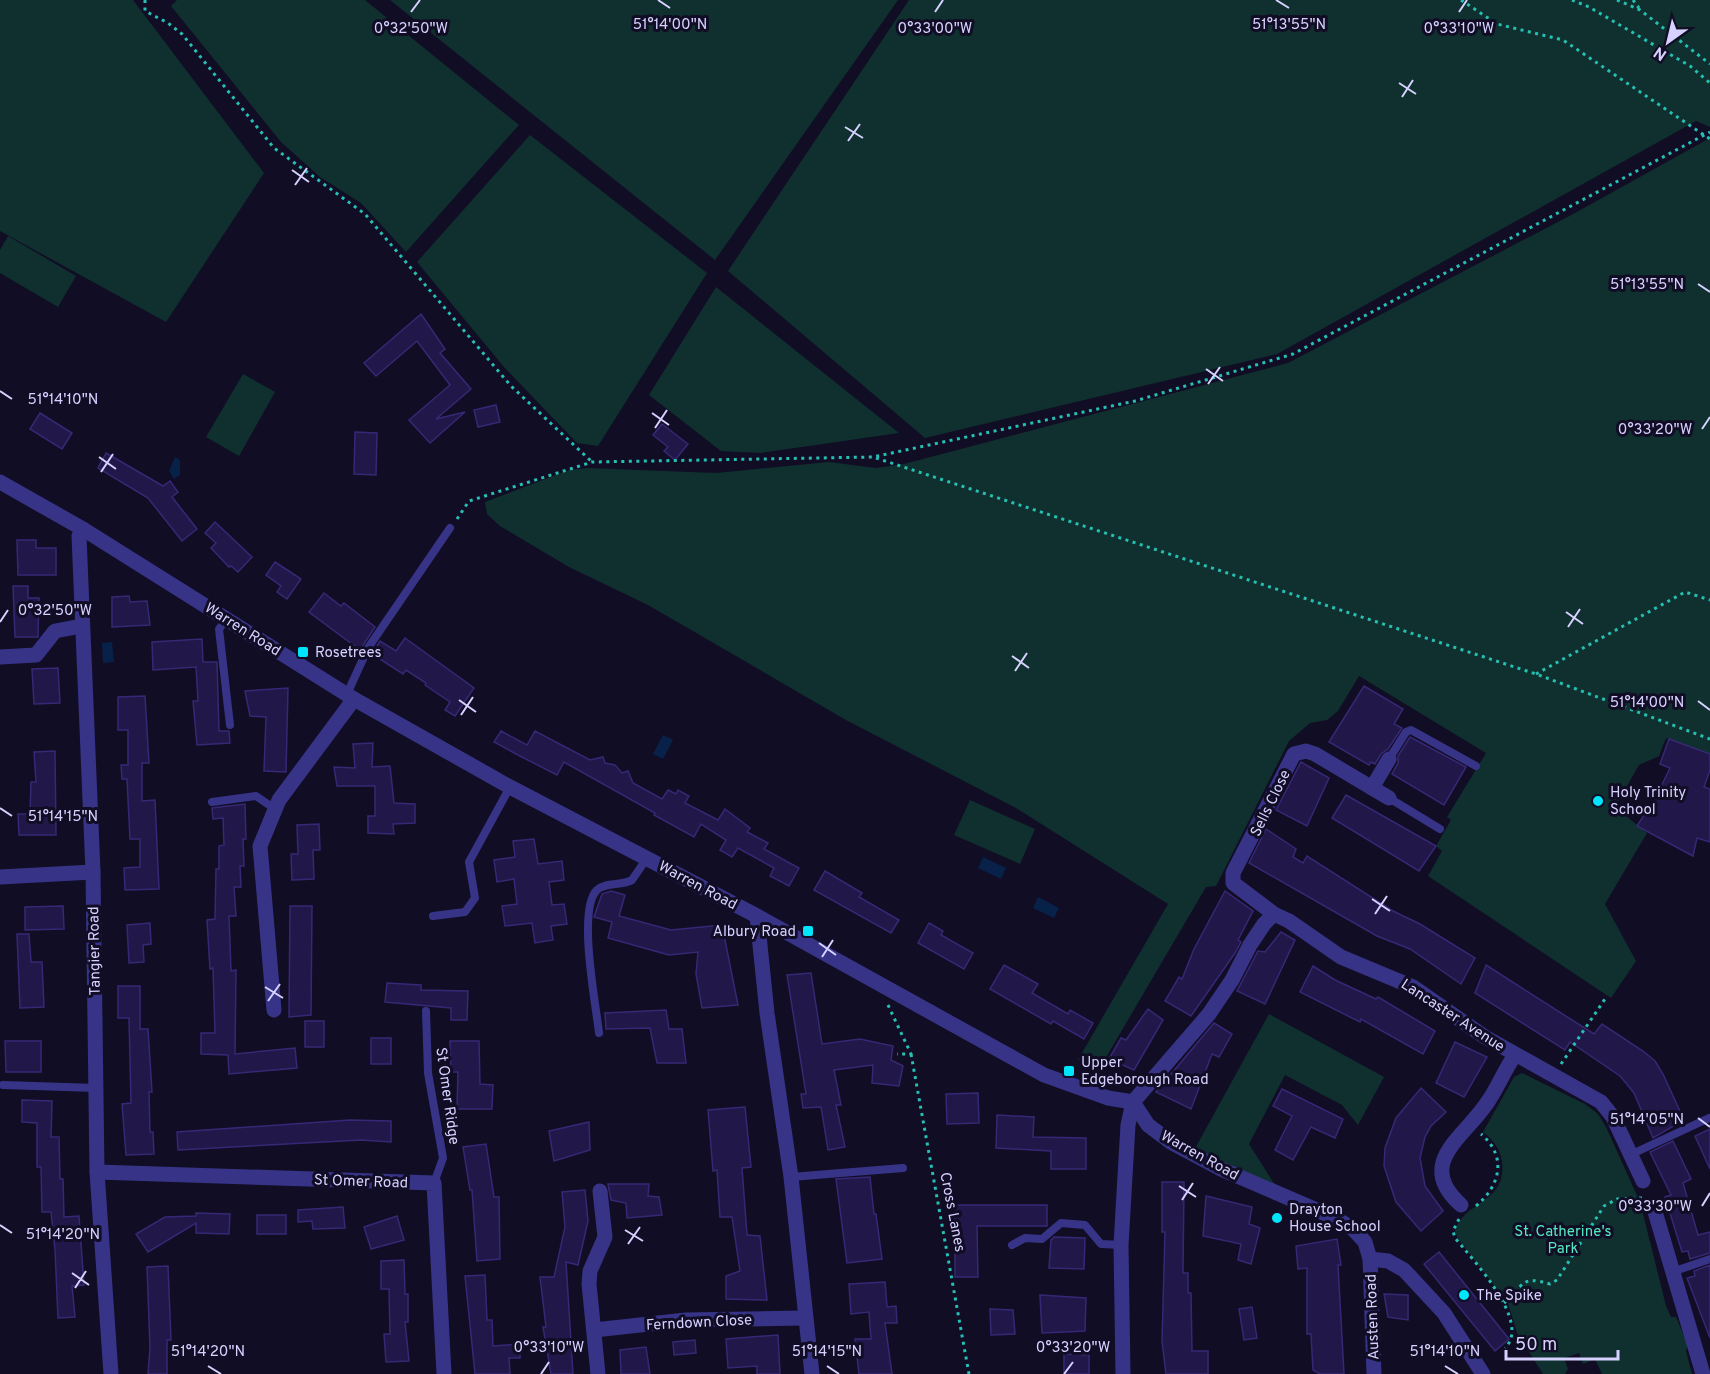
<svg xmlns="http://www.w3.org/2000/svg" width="1710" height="1374" viewBox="0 0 1710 1374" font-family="Overpass,sans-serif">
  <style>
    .green { fill: #0f302e }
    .water { fill: #082149 }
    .building { fill: #211748; stroke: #372875; stroke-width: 1.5 }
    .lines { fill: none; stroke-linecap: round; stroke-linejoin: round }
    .path { stroke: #26bfb4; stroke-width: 3; stroke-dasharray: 3 4.5; stroke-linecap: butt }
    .lane { stroke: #373488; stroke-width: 8 }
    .street { stroke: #373488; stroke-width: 15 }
    .ticks { fill: none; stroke: #d6d1ff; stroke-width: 2 }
    .poi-dot { fill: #00e5fc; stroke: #110d25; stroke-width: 2 }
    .labels { text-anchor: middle; stroke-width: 6; stroke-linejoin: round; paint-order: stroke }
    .street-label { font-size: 15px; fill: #d6d1ff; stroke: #110d25 }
    .poi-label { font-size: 15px; fill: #d6d1ff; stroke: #110d25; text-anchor: start }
    .park-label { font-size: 15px; fill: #54e8c2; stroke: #110d25 }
    .ticks-label { font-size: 15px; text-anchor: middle; fill: #d6d1ff; stroke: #110d25; stroke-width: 6; stroke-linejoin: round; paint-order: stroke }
  </style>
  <rect width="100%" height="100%" fill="#110d25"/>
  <g class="green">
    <path d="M0,0H133L264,173L166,322L0,231Z"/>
    <path d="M177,0H365L519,125L406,252L361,203L320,177L281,142L171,6Z"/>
    <path d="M390,0H898L715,260Z"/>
    <path d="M909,0H1710V127L1696,121L1277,354L925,438L728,271Z"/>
    <path d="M530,135L707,273L598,446L577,443L504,367L417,262Z"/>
    <path d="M1710,138V754L1666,738L1659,756L1639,765L1615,807L1647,833L1605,904L1636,961L1611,998L1428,876L1442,851L1436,846L1451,820L1447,817L1486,753L1359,676L1338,711L1327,720L1310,723L1289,741L1216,886L1206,887L1098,1071L1078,1060L1168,904L1016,808L846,720L648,605L569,567L500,526L487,514L485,502L569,470L587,468L716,473L829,462L876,468L904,464L1288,363L1575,213Z"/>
    <path d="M8,236L76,276L58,307L0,273V250Z"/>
    <path d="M716,287L899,433L761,453L721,451L649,395Z"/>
    <path d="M243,374L275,392L239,456L206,437Z"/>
    <path d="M970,800L1035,829L1020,864L954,835Z"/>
    <path d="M1269,1014L1384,1077L1358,1125L1342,1105L1285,1075L1249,1144L1282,1196L1192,1154Z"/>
    <path d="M1522,1073L1585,1104L1598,1114L1606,1127L1640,1202L1666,1306L1671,1317H1676L1688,1345L1686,1351L1692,1374H1602L1595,1359L1583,1364L1579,1353L1564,1358L1568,1369L1565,1374H1543L1517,1333L1508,1303L1458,1239L1455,1231C1464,1200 1507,1204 1502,1162C1500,1148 1494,1141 1483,1132L1514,1077Z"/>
  </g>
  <g class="water">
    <path d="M175,457L180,460V475L174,479L169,471Z"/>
    <path d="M112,642L114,662L103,663L102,643Z"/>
    <path d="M663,735L673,740L663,759L653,754Z"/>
    <path d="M983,857L1006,868L1001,879L978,868Z"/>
    <path d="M1038,897L1059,908L1054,918L1033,908Z"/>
  </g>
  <g class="building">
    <path d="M421,314L445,349L440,353L471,389L436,419L465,412L430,443L409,420L450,385L417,341L376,376L364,363Z"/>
    <path d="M496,405L500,422L478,427L474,410Z"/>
    <path d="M40,413L72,433L62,449L30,429Z"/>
    <path d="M662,424L688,444L675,460L664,451L668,447L653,435Z"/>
    <path d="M355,432L377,433L376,475L354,474Z"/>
    <path d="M106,453L163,486L170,481L178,492L172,497L197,529L182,541L148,498L98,468Z"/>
    <path d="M215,522L252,557L238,572L231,566L229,567L211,548L216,543L205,533Z"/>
    <path d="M17,540H36V548H56V575H18Z"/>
    <path d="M275,562L301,579L287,599L277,592L281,586L266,575Z"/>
    <path d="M13,586H28V598H39L38,637H15Z"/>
    <path d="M324,593L341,606L344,603L375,627L360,650L309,612Z"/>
    <path d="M129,596L130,602L147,601L150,625L112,627V597Z"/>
    <path d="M405,638L474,688L455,716L445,710L450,702L425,685L426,683L406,670L403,674L372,654L380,641L396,651Z"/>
    <path d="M202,639L203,662H217L219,731H229L230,743L197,745L193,701H198L196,667L153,670L152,642Z"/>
    <path d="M58,668L60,703L34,704L32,669Z"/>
    <path d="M1364,686L1403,709L1394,724L1402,728L1388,749L1381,754L1375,764L1371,762L1369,765L1329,742Z"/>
    <path d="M288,688L286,772L264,771L266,717L250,716L245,691Z"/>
    <path d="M145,696L149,763H142V801L155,800L159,889L125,890L124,868L140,867V839H130L127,779H122L121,765H128V730H118V697Z"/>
    <path d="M501,731L527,745L535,731L590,760L603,757L605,763L615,765L622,773L628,771L633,783L662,799L668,790L676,794L678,790L689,796L685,803L718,820L725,809L750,828L747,832L768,843L764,849L799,868L789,886L770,876L774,868L738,848L732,857L720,850L726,840L701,824L694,837L654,815L655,813L564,762L557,775L518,755L494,742Z"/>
    <path d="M1410,737L1466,767L1444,805L1392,774L1398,763V756Z"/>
    <path d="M1669,739L1710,754V770L1704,787L1710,789V842L1697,838L1693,856L1637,826L1657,795L1670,768L1660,764Z"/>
    <path d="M373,743L372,767L390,766L394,803L415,804V823L393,824L394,834L368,833V816H375V786H337L334,767L355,768L353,744Z"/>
    <path d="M55,751L56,835H19L18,814H30L31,782H36L34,752Z"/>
    <path d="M1301,762L1329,778L1307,826L1276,810Z"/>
    <path d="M1346,795L1436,846L1419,871L1332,818Z"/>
    <path d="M245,804L246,839H243L244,866H240L241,887H234L236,916H229L231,971L236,970L235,1054L295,1048L297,1068L229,1074L228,1055L201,1054V1033H215L213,968L210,969L207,920L215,919L216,869H219V846L224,845L223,818L213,819L212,808Z"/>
    <path d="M319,824L320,850H313L314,879L292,880L291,854H298L297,825Z"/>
    <path d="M1266,829L1296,849L1293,857L1303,863L1307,856L1393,911L1420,924L1475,958L1461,984L1410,949L1377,936L1249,863Z"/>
    <path d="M534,839L538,864L562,861L564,880L549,882L552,905L564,904L567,924L551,926L553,940L535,943L532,923L505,926L502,906L517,904L514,879L497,882L494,860L515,857L513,841Z"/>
    <path d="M825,871L862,893L859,897L899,920L891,933L814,890Z"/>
    <path d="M611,891L625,895L619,916L671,930L722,925L738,1005L702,1008L696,974L698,952L669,955L608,938L612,922L594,917L602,894Z"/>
    <path d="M1225,891L1253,911L1238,940L1241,942L1235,953L1191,1016L1165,1001L1179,977L1182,979L1194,949Z"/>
    <path d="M63,906L64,929L25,930V907Z"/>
    <path d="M290,906H312L311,1015L289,1017Z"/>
    <path d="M150,923L151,944L143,945L144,962L129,963L127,925Z"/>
    <path d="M929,923L943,931L941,935L973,953L964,969L918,943Z"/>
    <path d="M1281,932L1295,940L1265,1004L1237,991L1258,951L1265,952Z"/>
    <path d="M17,934H29L31,962H42L44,1007L20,1008Z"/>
    <path d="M1004,965L1038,984L1032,993L1068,1014L1070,1010L1093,1023L1084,1039L1053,1021L1051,1024L990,989Z"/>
    <path d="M1486,965L1594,1034L1602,1024L1643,1051L1655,1061L1663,1074L1684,1120L1653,1138L1634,1093L1620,1076L1570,1042L1565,1050L1475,993Z"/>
    <path d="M1313,966L1335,980L1376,999L1378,997L1435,1031L1423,1054L1361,1019L1360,1022L1300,992Z"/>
    <path d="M811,973L822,1044L860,1039L893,1046L891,1060L903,1066L899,1086L872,1083L873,1065L834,1070L841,1105H836L845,1147L828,1150L821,1107L803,1108L801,1094H806L787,975Z"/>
    <path d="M387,983L421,985V990L468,991L467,1020H451V1008L385,1002Z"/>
    <path d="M118,986H140V1029H148L152,1092H149L150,1132H153L154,1154L126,1155L122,1104L131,1103L129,1018H118Z"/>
    <path d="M1148,1009L1163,1020L1134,1070L1109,1059L1121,1038L1126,1040Z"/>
    <path d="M666,1010L669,1029H682L686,1063H657L650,1028L606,1029L605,1013Z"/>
    <rect x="305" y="1021" width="19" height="26"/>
    <path d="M1214,1023L1232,1034L1219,1057L1212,1054L1191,1109L1156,1092Z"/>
    <rect x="371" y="1038" width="20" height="26"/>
    <path d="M5,1041H41V1072H6Z"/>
    <path d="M450,1041H479L480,1084L493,1085L492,1109H457L458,1072H451Z"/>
    <path d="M1455,1042L1487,1057L1464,1097L1436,1083Z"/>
    <path d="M1421,1088L1446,1112L1431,1126L1425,1137L1420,1158L1425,1186L1443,1211L1421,1231L1396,1202L1384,1166L1385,1148L1396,1118Z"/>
    <path d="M1282,1089L1343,1119L1335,1138L1311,1127L1293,1160L1275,1150L1292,1116L1273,1106Z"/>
    <path d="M978,1093L979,1123L947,1124L946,1094Z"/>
    <path d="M22,1100L52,1101L51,1137H59L60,1179H63L64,1217L79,1216L84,1285L72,1286L75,1317L58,1318L55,1250L51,1212H42L41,1167H37V1123L22,1122Z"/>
    <path d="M745,1107L751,1167L742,1168L747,1235L760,1236L767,1300L726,1299V1276L740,1271L732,1217H720L717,1170L713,1171L708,1110Z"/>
    <path d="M997,1115L1034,1117L1033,1137L1086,1138V1169H1051V1151L996,1148Z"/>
    <path d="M350,1120L391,1121V1142L361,1140L178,1150L177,1132Z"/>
    <path d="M589,1122L590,1150L554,1161L549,1131Z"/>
    <path d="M1710,1129V1169L1695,1136Z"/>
    <path d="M1673,1141L1691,1179L1683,1183L1698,1235L1710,1232V1253L1690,1259L1688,1251L1682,1252L1665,1197L1671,1195L1650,1152Z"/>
    <path d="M486,1144L494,1197H499L500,1259L477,1261L472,1190H470L463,1147Z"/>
    <path d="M870,1177L874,1214H876L882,1259L847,1263L836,1179Z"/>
    <path d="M1162,1182H1184L1183,1273H1188V1293H1191L1192,1351H1208V1374H1166L1162,1341L1165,1232H1162Z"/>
    <path d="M608,1184H649L648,1196L659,1197L662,1215L627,1218L626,1203L611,1200Z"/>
    <path d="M585,1190L588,1221L578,1265L566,1262L573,1374H551L543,1327H546L540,1277H554L565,1227L562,1192Z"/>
    <path d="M1206,1196L1252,1207L1249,1224L1260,1228L1251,1264L1238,1260L1241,1244L1203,1236Z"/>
    <path d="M955,1205H1047V1226H977L978,1277H955Z"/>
    <path d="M343,1207L345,1228L313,1229L312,1221L298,1222V1210Z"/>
    <path d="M196,1213L230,1214L229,1234L196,1233V1223L148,1252L136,1234L165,1217L196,1216Z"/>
    <rect x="257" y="1215" width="29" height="19"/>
    <path d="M397,1216L404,1240L371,1249L364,1227Z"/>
    <path d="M1054,1237L1085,1238L1084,1269L1049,1268L1051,1240Z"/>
    <path d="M1337,1239L1341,1265H1338L1344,1374H1320L1313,1370L1311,1334H1307V1268L1298,1269L1296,1246Z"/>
    <path d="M1439,1252L1509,1339L1495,1351L1424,1264Z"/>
    <path d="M404,1260L405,1294H408V1322H405L409,1361L386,1362L384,1334H390L389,1289H381V1261Z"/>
    <path d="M1710,1265V1338L1687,1278L1695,1276L1694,1271Z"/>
    <path d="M168,1266L171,1340H167V1374H148L150,1348L147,1267Z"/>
    <path d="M485,1275L487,1320H492L493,1346L520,1344V1358H509L510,1374H475L465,1276Z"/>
    <path d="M885,1282L887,1307L896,1306L897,1323H885L892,1374H859L855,1339H871L869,1312L851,1314L849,1284Z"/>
    <path d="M1384,1294L1408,1295V1320L1388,1317Z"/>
    <path d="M1040,1295L1086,1298L1085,1331L1042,1333Z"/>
    <path d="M1252,1307L1257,1338L1244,1340L1239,1309Z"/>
    <path d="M990,1309L1013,1310L1015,1334L991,1335Z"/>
    <path d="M778,1335L780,1374H757V1366L728,1368L726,1339Z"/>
    <path d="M695,1340L696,1353L674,1355L673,1342Z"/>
    <path d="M646,1347L650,1374H621L620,1350Z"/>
    <path d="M1064,1354L1089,1355V1374H1064Z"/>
  </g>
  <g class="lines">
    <g class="path">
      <path d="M145,0V11L168,23L182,34L274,148L365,214L511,386L592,462"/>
      <path d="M1461,0L1497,24L1563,40L1710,139"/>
      <path d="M1572,0L1589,7L1690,66L1710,83"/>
      <path d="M1617,0L1640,10L1710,64"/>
      <path d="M1633,0L1639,8"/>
      <path d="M876,458L1536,674L1710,739"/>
      <path d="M457,519L469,501L592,462L873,457L1135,401L1293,354L1710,132"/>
      <path d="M1536,674L1685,592L1710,600"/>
      <path d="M888,1005L911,1054H897"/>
      <path d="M911,1054L969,1374"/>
      <path d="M1561,1064L1607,996"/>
      <path d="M1476,1206C1501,1185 1507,1156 1481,1134"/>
      <path d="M1459,1219L1453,1231L1455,1238C1473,1260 1532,1322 1505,1348"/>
      <path d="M1504,1303C1525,1285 1520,1275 1550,1284L1557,1280L1604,1206L1617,1199L1642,1198"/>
    </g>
    <g class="lane">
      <path d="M227,619L219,629L230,725"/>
      <path d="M347,694L368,648L450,528"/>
      <path d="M1389,759L1406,732L1411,730L1476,766"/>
      <path d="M1389,798L1440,829"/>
      <path d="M212,802L256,796L275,809"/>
      <path d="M433,916L465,912L475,898L469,862L510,787"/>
      <path d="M426,1011L428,1073L443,1158L434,1183"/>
      <path d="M599,1033C596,1005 577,909 597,890C605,882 622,886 632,880L647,858"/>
      <path d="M3,1085L96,1088"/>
      <path d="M1632,1154L1709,1118"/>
      <path d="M791,1177L903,1168"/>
      <path d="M1012,1245L1025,1238L1042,1239L1061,1223L1085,1225L1101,1244L1121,1245"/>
      <path d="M1672,1272L1710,1259"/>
    </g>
    <g class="street">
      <path d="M0,482L83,529L354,699L510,787L757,916L1044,1075L1108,1098L1133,1102L1148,1125L1172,1143L1219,1168L1335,1218L1353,1229L1365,1242L1370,1259L1374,1374"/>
      <path d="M83,529L79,536L93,872L97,1172L111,1374"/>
      <path d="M0,657L36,655L55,631L82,626"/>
      <path d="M1372,788L1389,759"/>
      <path d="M1389,798L1315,754L1306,751L1294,754L1233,873V883L1274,914L1289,921L1341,957L1413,987L1485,1037L1601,1102L1613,1117L1643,1181"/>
      <path d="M0,877L93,872"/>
      <path d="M757,916L767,1013L791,1177L812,1374"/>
      <path d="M274,1010L260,846L279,800L354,699"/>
      <path d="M97,1172L434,1183L444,1374"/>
      <path d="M1461,1205C1413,1162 1467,1136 1489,1100C1499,1085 1505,1069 1515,1055"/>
      <path d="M1653,1205L1703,1374"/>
      <path d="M1370,1259L1388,1261L1404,1270L1444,1313L1483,1374"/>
      <path d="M594,1330L686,1320L804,1318"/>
      <path d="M598,1374L589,1284L590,1271L605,1237L600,1191"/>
      <path d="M1123,1374L1121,1245L1128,1125L1133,1102L1209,1014L1232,980L1250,945L1264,924L1274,914"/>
    </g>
  </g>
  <path class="ticks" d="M658,0L670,8M1276,0L1289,8M411,12L420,0M935,12L943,0M1459,12L1467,0M1399,83L1416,94M1402,97L1413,80M845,127L863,138M848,141L860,124M292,170L309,182M295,185L307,168M1698,284L1710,292M1206,369L1223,381M1208,384L1220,367M0,391L12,399M652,413L669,425M655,428L667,410M1702,429L1710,417M99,457L116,469M101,472L113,454M1566,612L1583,624M0,622L8,610M1568,627L1580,609M1012,656L1029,668M1015,671L1027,653M459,700L476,712M1698,701L1710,710M461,715L473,697M0,808L12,816M1372,899L1390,911M1375,914L1387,896M819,943L836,955M822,957L833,940M265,987L283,998M268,1001L280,984M1698,1118L1710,1127M1179,1186L1196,1197M1182,1200L1193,1183M1702,1206L1710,1193M0,1225L12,1233M625,1230L643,1241M628,1244L640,1227M72,1273L89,1285M75,1288L86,1271M208,1366L221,1374M827,1366L839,1374M1445,1366L1458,1374M541,1374L549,1362M1064,1374L1073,1362"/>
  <g class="poi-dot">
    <rect x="297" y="646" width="12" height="12" rx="3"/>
    <circle cx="1598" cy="801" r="6"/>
    <rect x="802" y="925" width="12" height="12" rx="3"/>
    <rect x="1063" y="1065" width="12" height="12" rx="3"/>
    <circle cx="1277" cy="1218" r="6"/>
    <circle cx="1464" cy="1295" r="6"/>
  </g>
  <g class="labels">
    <g class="street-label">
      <text transform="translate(243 629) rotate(32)" y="5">Warren Road</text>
      <text transform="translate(1270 803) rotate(-64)" y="5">Sells Close</text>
      <text transform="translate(698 885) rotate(28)" y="5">Warren Road</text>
      <text transform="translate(94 951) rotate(-91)" y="5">Tangier Road</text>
      <text transform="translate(1453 1015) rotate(33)" y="5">Lancaster Avenue</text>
      <text transform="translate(448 1096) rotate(82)" y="5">St Omer Ridge</text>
      <text transform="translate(1200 1155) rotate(29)" y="5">Warren Road</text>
      <text transform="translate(361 1181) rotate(2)" y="5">St Omer Road</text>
      <text transform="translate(953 1212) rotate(79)" y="5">Cross Lanes</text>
      <text transform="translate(1372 1317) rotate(-92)" y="5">Austen Road</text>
      <text transform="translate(699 1322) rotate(-3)" y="5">Ferndown Close</text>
    </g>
    <g class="poi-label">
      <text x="315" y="657">Rosetrees</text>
      <text x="1610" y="797">Holy Trinity<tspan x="1610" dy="17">School</tspan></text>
      <text x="796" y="936" text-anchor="end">Albury Road</text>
      <text x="1081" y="1067">Upper<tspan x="1081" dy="17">Edgeborough Road</tspan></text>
      <text x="1289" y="1214">Drayton<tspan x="1289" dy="17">House School</tspan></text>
      <text x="1476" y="1300">The Spike</text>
    </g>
    <g class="park-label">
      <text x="1563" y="1236">St. Catherine's<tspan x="1563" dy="17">Park</tspan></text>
    </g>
  </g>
  <g class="ticks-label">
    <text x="670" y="29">51°14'00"N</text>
    <text x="1289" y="29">51°13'55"N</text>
    <text x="411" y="33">0°32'50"W</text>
    <text x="935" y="33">0°33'00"W</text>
    <text x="1459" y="33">0°33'10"W</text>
    <text x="1647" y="289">51°13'55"N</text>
    <text x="63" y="404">51°14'10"N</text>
    <text x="1655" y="434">0°33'20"W</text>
    <text x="55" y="615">0°32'50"W</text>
    <text x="1647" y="707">51°14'00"N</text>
    <text x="63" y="821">51°14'15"N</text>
    <text x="1647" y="1124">51°14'05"N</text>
    <text x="1655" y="1211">0°33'30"W</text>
    <text x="63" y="1239">51°14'20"N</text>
    <text x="549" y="1352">0°33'10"W</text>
    <text x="1073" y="1352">0°33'20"W</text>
    <text x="208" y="1356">51°14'20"N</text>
    <text x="827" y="1356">51°14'15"N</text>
    <text x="1445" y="1356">51°14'10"N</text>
  </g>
  <g transform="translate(1668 42) rotate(214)" stroke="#110d25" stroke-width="4.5" paint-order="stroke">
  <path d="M0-4.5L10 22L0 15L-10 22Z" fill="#d6d1ff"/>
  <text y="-9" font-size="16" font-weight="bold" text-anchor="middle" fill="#d6d1ff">N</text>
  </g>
  <path d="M1506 1350v9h112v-9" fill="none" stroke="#d6d1ff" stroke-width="3"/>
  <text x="1515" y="1350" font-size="18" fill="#d6d1ff" stroke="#110d25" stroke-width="4.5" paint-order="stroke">50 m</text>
</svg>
